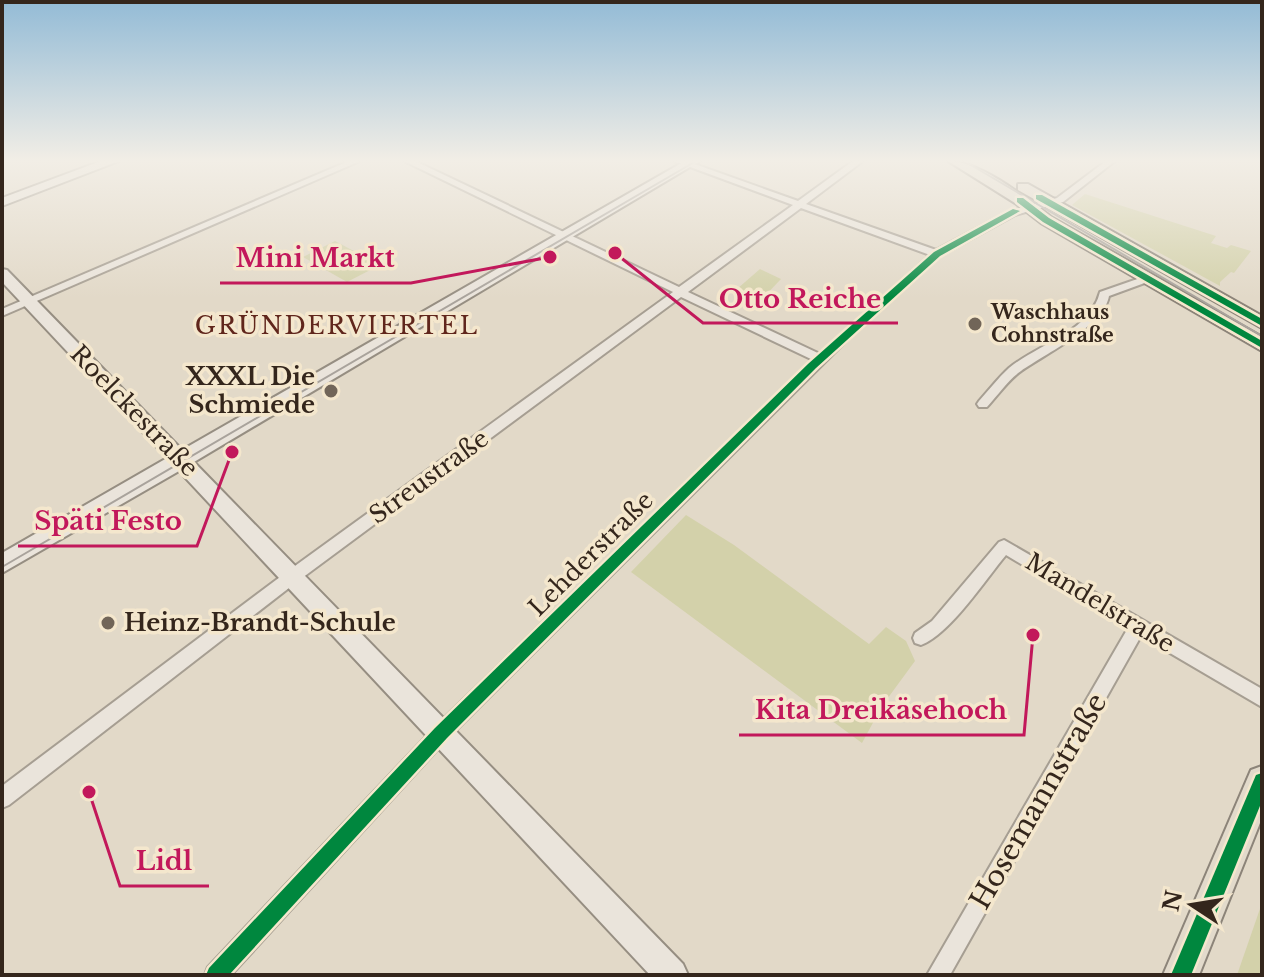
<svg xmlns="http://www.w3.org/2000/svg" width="1264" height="977" viewBox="0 0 1264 977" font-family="'Libre Baskerville',serif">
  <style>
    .green { fill: #d3d1aa }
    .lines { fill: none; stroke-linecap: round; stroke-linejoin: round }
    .street-casing { stroke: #a69e92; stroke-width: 4 }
    .secondary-casing { stroke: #968e82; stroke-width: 4 }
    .primary-casing { stroke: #8c8479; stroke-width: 4 }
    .street { fill: #eae4db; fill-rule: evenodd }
    .secondary { fill: #eae4db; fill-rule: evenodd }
    .primary { fill: #e2dacb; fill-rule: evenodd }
    .tram { stroke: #a9a39c; stroke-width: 2 }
    .cycleway-casing { stroke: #f4e7cd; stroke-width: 5 }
    .cycleway { fill: #00873e; fill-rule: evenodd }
    .poi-dot { fill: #716558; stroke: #f4e7cd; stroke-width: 3 }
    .labels { text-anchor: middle; stroke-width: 7; stroke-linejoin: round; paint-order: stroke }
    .far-poi-label { font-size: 20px; font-weight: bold; fill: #34261c; stroke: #f4e7cd; text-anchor: start }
    .far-quarter-label { font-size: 24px; letter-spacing: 2px; fill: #60261c; stroke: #f4e7cd }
    .poi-label { font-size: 24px; font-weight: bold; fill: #34261c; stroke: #f4e7cd; text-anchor: end }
    .street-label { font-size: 24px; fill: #34261c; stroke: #f4e7cd }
    .near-street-label { font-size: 28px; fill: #34261c; stroke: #f4e7cd }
    .leader { fill: none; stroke: #c2185b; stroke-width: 3 }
    .callout-dot { fill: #c2185b; stroke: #f4e7cd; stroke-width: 3 }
    .callout-label { font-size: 26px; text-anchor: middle; font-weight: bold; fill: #c2185b; stroke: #f4e7cd; stroke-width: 7; stroke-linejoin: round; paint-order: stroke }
  </style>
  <rect width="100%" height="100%" fill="#e2d9c8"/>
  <g class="green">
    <path d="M1085,194L1216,236L1211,243L1227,248L1231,245L1251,251L1234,273L1231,272L1220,282V286L1072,205Z"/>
    <path d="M335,241L380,265L347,282L303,257Z"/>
    <path d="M760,269L781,279L760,301L737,289Z"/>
    <path d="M686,515L734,545L869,644L886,627L906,641L915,661L882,706L862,743L631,572Z"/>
    <path d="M1262,903V975H1237Z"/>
  </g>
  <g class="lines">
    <defs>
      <g id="street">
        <path d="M349,161H360L2,316V309Z"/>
        <path d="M404,161H415L679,287L793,205L674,161H686L798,201L853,161H863L806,204L936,250L1009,211L1057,198L1106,161H1115L1063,202L1015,215L940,256L849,338L447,739L231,975H205L208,967L435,727L813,360L681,297L298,581L9,805L2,808V786L288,571L673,292ZM801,208L930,255L820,354L688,292Z"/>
        <path d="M1146,276L1150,277V281L1109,296C1104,326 1045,354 1021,371C1008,380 998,395 987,407H979L977,404L979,401C989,390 998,378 1009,368C1038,344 1090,332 1100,292Z"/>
        <path d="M1004,540L1262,689V707L1141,636L950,975H927L1128,628L1006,555C985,580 950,634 921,645L915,643L913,638L915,633L932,621L999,542Z"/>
      </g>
      <g id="secondary">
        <path d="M101,161H119L2,206V198Z"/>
        <path d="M685,161H700L194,462L683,964L688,975H650L179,471L2,573V553L167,458L2,282V269L7,270L182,450Z"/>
      </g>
      <g id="primary">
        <path d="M948,161C980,161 1025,197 1051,217L1262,337V351L1041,223L1015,203Z"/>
        <path d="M1018,184H1028L1262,316V328L1018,190Z"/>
        <path d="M1262,766V818L1199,975H1163L1251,770Z"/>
      </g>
    </defs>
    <use href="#street" class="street-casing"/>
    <use href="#secondary" class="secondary-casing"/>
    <use href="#primary" class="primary-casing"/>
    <use href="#street" class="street"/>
    <use href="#secondary" class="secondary"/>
    <use href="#primary" class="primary"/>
    <g class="tram">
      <path d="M964,161L1262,336"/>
      <path d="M2,567L696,161"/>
    </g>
    <defs>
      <g id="cycleway">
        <path d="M1036,195H1042L1262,319V326L1036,199Z"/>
        <path d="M1017,198H1023L1049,218L1262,341V348L1043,222L1017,202Z"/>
        <path d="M1013,209L1020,211L940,256L816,368L447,738L229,975H206L209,968L435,728L808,364L934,252Z"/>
        <path d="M1262,773V801L1191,975H1171L1256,775Z"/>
      </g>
    </defs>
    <use href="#cycleway" class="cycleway-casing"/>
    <use href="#cycleway" class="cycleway"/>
  </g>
  <linearGradient id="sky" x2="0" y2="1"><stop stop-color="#93bbd6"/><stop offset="0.54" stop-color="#f2eee6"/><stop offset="1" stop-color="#f2eee6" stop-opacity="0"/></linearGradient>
  <rect width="1264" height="298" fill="url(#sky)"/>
  <g class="poi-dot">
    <circle cx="975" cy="324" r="8"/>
    <circle cx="331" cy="391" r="8"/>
    <circle cx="108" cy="623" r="8"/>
  </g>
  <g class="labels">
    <g class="far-poi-label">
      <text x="991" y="319">Waschhaus<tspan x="991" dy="23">Cohnstraße</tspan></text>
    </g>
    <g class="far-quarter-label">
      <text x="337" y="334">GRÜNDERVIERTEL</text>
    </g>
    <g class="poi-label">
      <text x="315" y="385">XXXL Die<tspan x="315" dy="28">Schmiede</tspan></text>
      <text x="124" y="631" text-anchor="start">Heinz-Brandt-Schule</text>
    </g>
    <g class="street-label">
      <text transform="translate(134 411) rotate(46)" y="8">Roelckestraße</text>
      <text transform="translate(429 477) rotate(-36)" y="8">Streustraße</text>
      <text transform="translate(591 554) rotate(-45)" y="8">Lehderstraße</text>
      <text transform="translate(1100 603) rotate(31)" y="8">Mandelstraße</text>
    </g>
    <g class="near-street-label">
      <text transform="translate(1038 801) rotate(-60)" y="10">Hosemannstraße</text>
    </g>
  </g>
  <path class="leader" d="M550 257L411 283H220M615 253L703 323H898M232 452L197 546H18M1033 635L1024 735H739M89 792L120 886H209"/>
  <g class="callout-dot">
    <circle cx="550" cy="257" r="8"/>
    <circle cx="615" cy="253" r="8"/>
    <circle cx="232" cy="452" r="8"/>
    <circle cx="1033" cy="635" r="8"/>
    <circle cx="89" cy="792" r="8"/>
  </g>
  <g class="callout-label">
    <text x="315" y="267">Mini Markt</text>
    <text x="800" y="308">Otto Reiche</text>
    <text x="108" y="530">Späti Festo</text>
    <text x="881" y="719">Kita Dreikäsehoch</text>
    <text x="164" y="870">Lidl</text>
  </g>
  <rect width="1264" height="977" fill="none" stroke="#34261c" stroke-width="8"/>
  <g transform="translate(1192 905) rotate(282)" stroke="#f4e7cd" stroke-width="6" paint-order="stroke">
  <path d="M0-6L14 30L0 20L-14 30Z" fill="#34261c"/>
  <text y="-12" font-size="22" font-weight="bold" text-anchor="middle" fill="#34261c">N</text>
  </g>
</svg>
